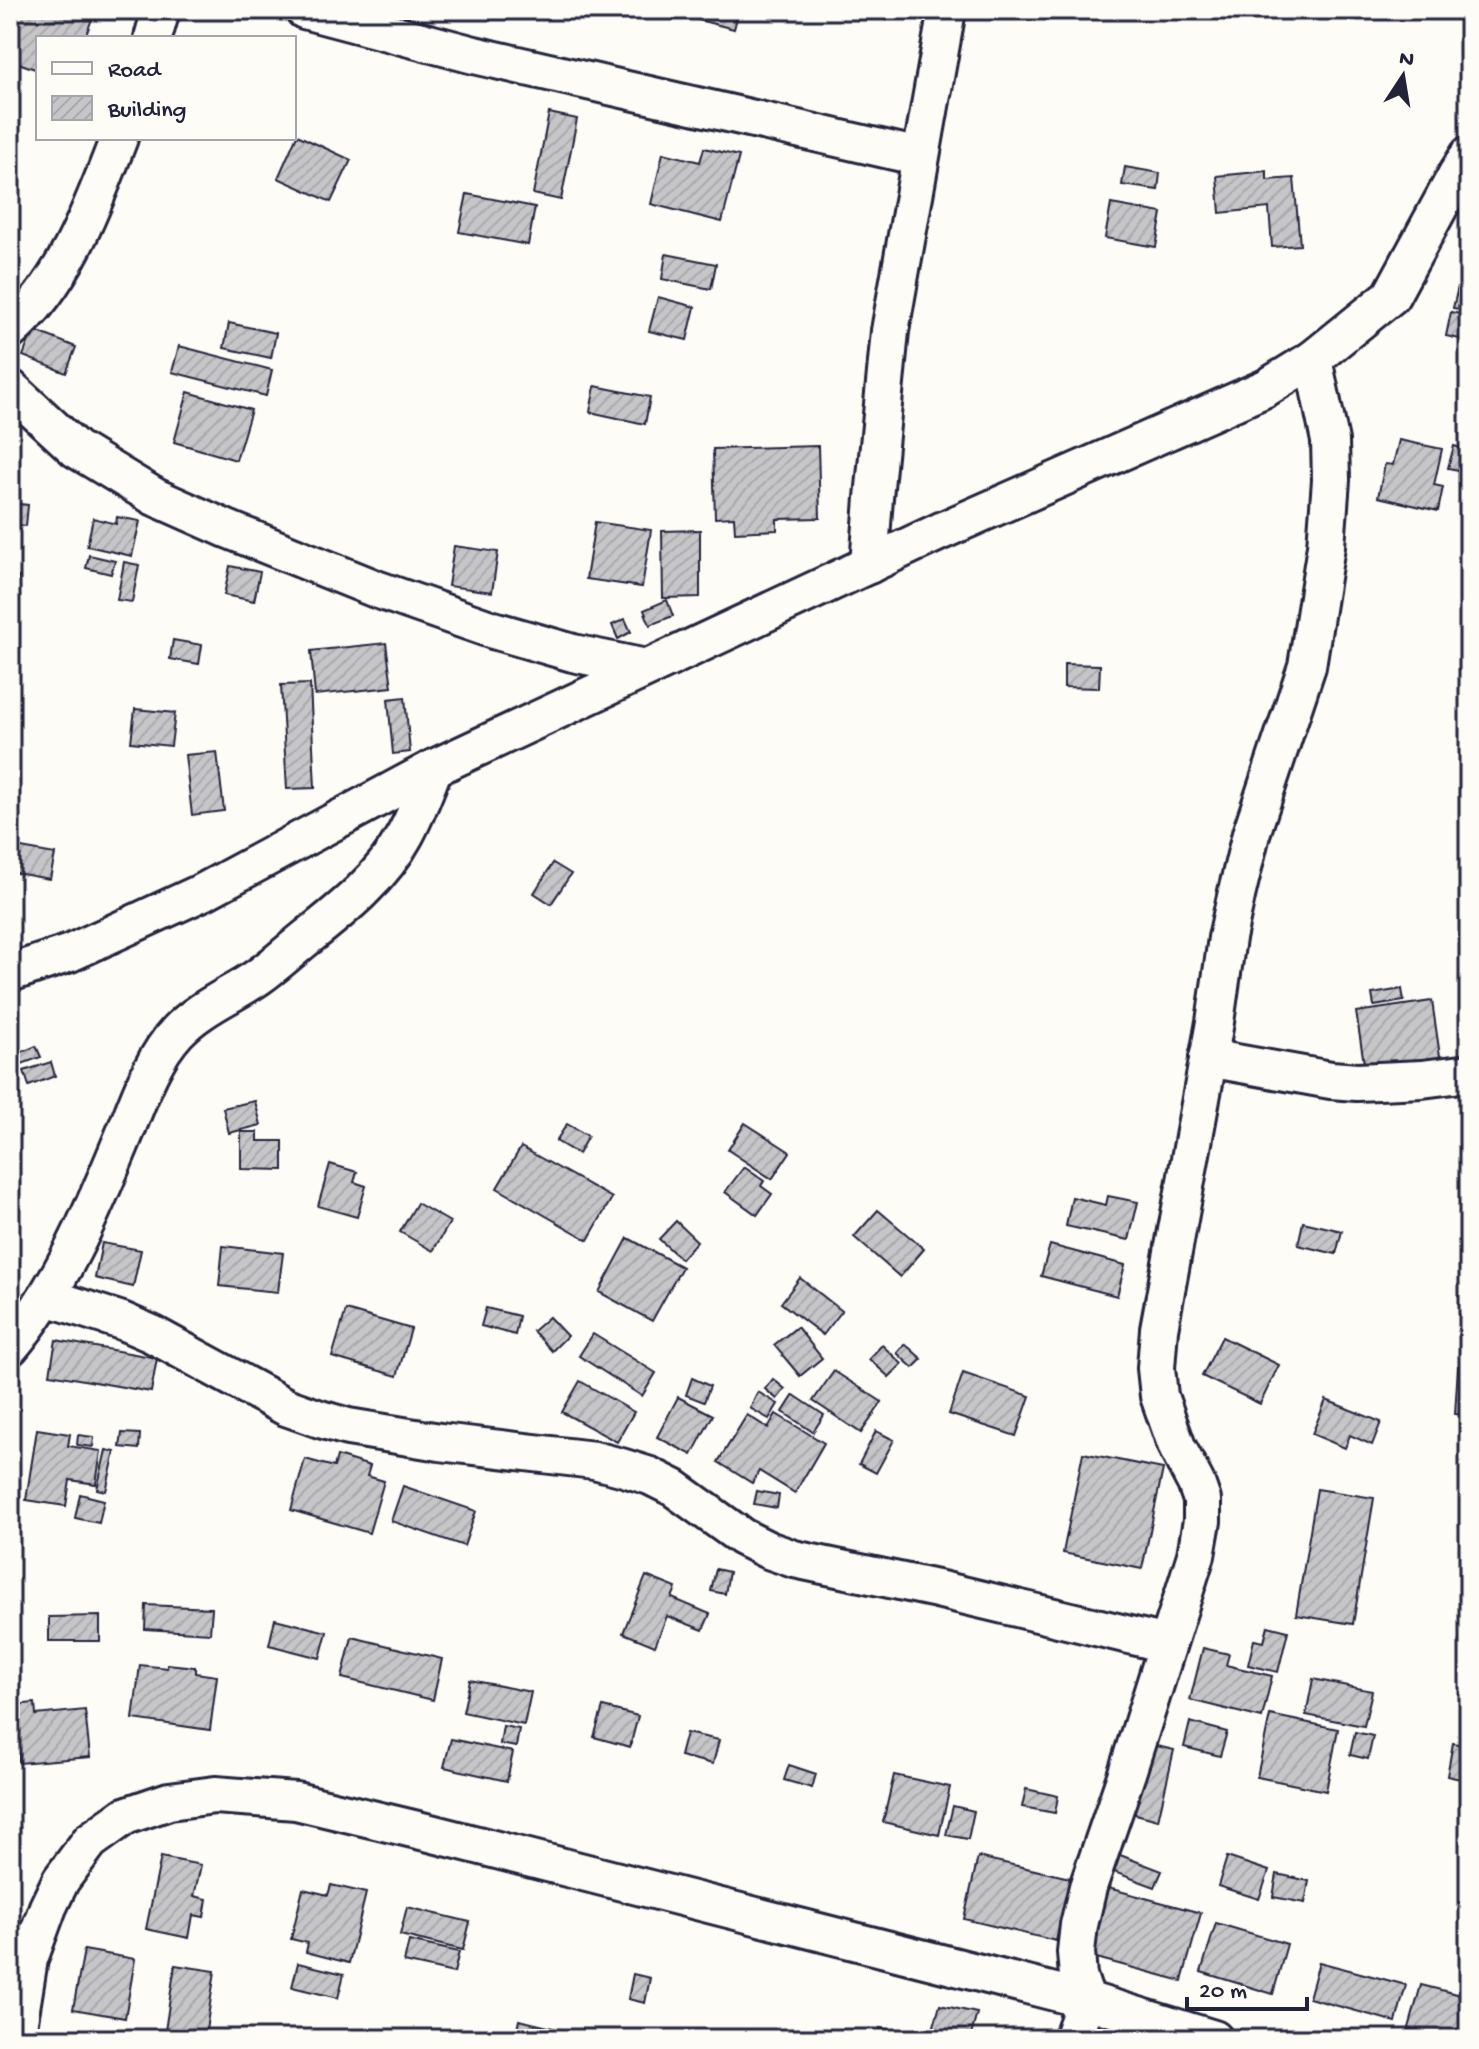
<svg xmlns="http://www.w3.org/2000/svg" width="1479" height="2049" viewBox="0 0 1479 2049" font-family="'Gochi Hand',sans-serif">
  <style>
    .building { fill: url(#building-hatch); stroke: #22223b; stroke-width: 2 }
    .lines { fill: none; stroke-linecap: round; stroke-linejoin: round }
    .minor-casing { stroke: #22223b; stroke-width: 42 }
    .minor { stroke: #fdfcf7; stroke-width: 36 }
  </style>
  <defs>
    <pattern id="building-hatch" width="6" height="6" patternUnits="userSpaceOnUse" patternTransform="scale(2)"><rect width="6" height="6" fill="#c6c6c8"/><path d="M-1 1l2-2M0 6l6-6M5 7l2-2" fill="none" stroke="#aaaaad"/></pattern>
  </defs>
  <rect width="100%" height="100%" fill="#fdfcf7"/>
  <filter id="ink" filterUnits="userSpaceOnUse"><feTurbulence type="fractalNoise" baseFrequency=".0125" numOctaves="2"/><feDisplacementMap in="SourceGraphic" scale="16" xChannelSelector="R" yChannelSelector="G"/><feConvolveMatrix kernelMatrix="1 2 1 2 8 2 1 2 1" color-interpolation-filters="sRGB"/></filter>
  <g filter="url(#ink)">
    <g class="building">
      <path d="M19,10H46L62,16L64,10H85L94,13L85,38H38V70L10,60V36Z"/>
      <path d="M659,10H739L734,29Z"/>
      <path d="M549,113L577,119L561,200L533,194Z"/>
      <path d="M297,135L351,160L331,202L278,178Z"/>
      <path d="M704,148L739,156L722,222L651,204L663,153L700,162Z"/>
      <path d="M1125,167L1160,173L1158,190L1122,185Z"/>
      <path d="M1267,171V180L1294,178L1300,245L1272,247L1269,208L1220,213L1217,176Z"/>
      <path d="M467,194L535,207L528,245L459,232Z"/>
      <path d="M1111,204L1162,213L1156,247L1105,238Z"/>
      <path d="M666,254L716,264L711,289L662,279Z"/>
      <path d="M1458,287L1469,289V311L1453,308Z"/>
      <path d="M658,297L695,307L687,340L649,331Z"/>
      <path d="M1451,312L1469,316V341L1446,336Z"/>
      <path d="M229,323L276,333L271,358L224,348Z"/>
      <path d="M33,330L76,347L66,373L23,356Z"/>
      <path d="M179,346L272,370L266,396L172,372Z"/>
      <path d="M595,386L650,397L645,424L590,412Z"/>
      <path d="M188,392L251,410L236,460L174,442Z"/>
      <path d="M1399,440L1442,449L1434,485L1443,487L1438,511L1378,497L1385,464L1393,465Z"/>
      <path d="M818,446L820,518L777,519V530L735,532L734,517L715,518L713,449Z"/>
      <path d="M1454,446L1469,450V472L1448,468Z"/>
      <path d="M10,503L28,505L26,526L10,524Z"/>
      <path d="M117,517L140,521L132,556L87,546L93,518L116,524Z"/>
      <path d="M595,522L651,530L642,587L586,579Z"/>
      <path d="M700,530V597L663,598L662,531Z"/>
      <path d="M454,546L498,552L492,592L448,586Z"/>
      <path d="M89,555L115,561L111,574L86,568Z"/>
      <path d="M124,562L139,565L132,602L117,600Z"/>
      <path d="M230,566L260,572L254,601L224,595Z"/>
      <path d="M10,575L19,577L11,611H10Z"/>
      <path d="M667,600L673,616L650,625L644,610Z"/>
      <path d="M625,619L631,632L618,639L612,625Z"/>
      <path d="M173,640L202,645L199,664L170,659Z"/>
      <path d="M386,643L392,687L315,695L311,651Z"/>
      <path d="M1064,664L1100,665L1099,688L1064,687Z"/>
      <path d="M310,684L315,788L287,789L281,685Z"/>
      <path d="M405,697L410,752L393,754L388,699Z"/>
      <path d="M135,709L175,713L171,746L131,742Z"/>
      <path d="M217,752L224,811L192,815L185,755Z"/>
      <path d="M10,846L55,854L50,879L10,872Z"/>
      <path d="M553,863L571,874L551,904L534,893Z"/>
      <path d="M1402,989L1404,1001L1374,1006L1372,994Z"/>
      <path d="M1432,1001L1441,1063L1366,1076L1356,1012Z"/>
      <path d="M36,1046L41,1057L19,1065L15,1055Z"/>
      <path d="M51,1062L55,1076L29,1086L24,1071Z"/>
      <path d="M255,1101L261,1125L229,1133L223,1108Z"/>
      <path d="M745,1123L790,1152L772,1179L728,1150Z"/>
      <path d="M567,1124L588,1136L578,1154L556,1141Z"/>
      <path d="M241,1132H258V1141H283V1170L241,1169Z"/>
      <path d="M521,1147L612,1198L588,1240L497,1188Z"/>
      <path d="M330,1164L357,1172L354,1182L366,1186L357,1217L318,1206Z"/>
      <path d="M744,1167L764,1181L761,1186L772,1194L757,1215L725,1192Z"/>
      <path d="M1108,1196L1138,1202L1129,1240L1066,1226L1072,1197L1106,1205Z"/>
      <path d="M417,1203L450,1222L433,1251L400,1232Z"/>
      <path d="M878,1210L924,1249L900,1277L854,1237Z"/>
      <path d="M676,1221L697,1241L681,1259L659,1239Z"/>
      <path d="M1303,1222L1342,1231L1336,1254L1298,1245Z"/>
      <path d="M628,1238L682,1267L652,1321L599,1292Z"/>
      <path d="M102,1243L141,1250L133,1287L95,1278Z"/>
      <path d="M1050,1245L1125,1265L1117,1296L1041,1276Z"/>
      <path d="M223,1246L283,1253L278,1292L219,1286Z"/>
      <path d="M800,1278L842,1311L823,1335L781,1303Z"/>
      <path d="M486,1308L519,1316L515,1335L481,1326Z"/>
      <path d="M346,1310L411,1329L397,1376L332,1357Z"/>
      <path d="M549,1317L567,1336L552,1351L533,1331Z"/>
      <path d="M797,1327L822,1358L800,1376L774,1345Z"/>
      <path d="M593,1334L656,1373L642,1396L579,1356Z"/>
      <path d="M1222,1337L1279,1365L1260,1404L1202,1376Z"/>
      <path d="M56,1340L157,1358L151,1392L50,1374Z"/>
      <path d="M905,1344L922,1359L913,1368L897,1353Z"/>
      <path d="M882,1345L902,1364L889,1377L869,1359Z"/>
      <path d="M1458,1366L1469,1367V1415L1455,1414Z"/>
      <path d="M834,1371L882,1402L861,1433L813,1401Z"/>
      <path d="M963,1373L1030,1396L1016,1436L949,1414Z"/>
      <path d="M692,1378L710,1386L704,1402L686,1395Z"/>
      <path d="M773,1379L785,1389L777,1399L765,1389Z"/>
      <path d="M580,1381L634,1412L617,1442L562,1412Z"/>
      <path d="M758,1392L778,1404L769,1419L750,1408Z"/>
      <path d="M794,1395L824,1415L813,1432L783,1412Z"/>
      <path d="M678,1397L713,1415L692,1455L657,1437Z"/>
      <path d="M1326,1400L1381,1422L1372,1445L1350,1435L1345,1448L1312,1434Z"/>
      <path d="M776,1414L824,1443L795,1493L759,1471L752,1483L718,1462L747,1415L768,1428Z"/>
      <path d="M37,1429L70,1434L68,1446L101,1451L96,1484L70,1480L66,1506L26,1500Z"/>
      <path d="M876,1431L894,1440L876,1473L859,1464Z"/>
      <path d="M122,1433L140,1434L139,1449L120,1447Z"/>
      <path d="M78,1435L94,1437L93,1447L77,1445Z"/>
      <path d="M106,1450L115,1452L106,1491L97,1489Z"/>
      <path d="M1083,1453L1163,1469L1142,1569L1063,1553Z"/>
      <path d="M337,1456L370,1466L367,1476L384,1481L369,1533L291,1510L305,1459L334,1467Z"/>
      <path d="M403,1486L476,1511L464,1546L391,1521Z"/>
      <path d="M1317,1489L1374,1498L1353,1624L1296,1615Z"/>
      <path d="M757,1491L779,1495L777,1508L754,1504Z"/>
      <path d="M80,1494L104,1500L99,1523L75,1518Z"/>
      <path d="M716,1569L729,1572L725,1594L711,1591Z"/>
      <path d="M646,1576L676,1588L672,1598L710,1614L703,1630L667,1616L655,1646L623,1633Z"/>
      <path d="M146,1605L212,1608L210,1633L145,1629Z"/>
      <path d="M100,1616V1641H49V1617Z"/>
      <path d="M275,1619L327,1632L320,1658L269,1645Z"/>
      <path d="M1268,1626L1288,1631L1278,1672L1248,1665L1254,1640L1264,1642Z"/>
      <path d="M352,1637L442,1659L433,1700L342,1678Z"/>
      <path d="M1203,1648L1229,1654L1226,1665L1272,1676L1262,1718L1190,1700Z"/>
      <path d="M167,1664L195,1667V1673L217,1676L210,1730L133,1719L140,1665L167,1668Z"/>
      <path d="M1313,1679L1372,1691L1364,1726L1306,1715Z"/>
      <path d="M470,1680L531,1692L524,1725L463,1712Z"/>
      <path d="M35,1703L36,1715L85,1710L90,1757L19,1763L14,1705Z"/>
      <path d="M603,1707L638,1716L630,1747L594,1737Z"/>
      <path d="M1270,1715L1338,1729L1326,1791L1257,1777Z"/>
      <path d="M1190,1722L1227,1732L1220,1756L1184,1747Z"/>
      <path d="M503,1726L519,1729L516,1747L500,1744Z"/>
      <path d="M1355,1732L1373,1736L1368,1759L1350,1755Z"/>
      <path d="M686,1733L719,1740L713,1764L680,1756Z"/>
      <path d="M451,1739L513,1752L507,1781L444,1767Z"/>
      <path d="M1453,1743L1469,1746V1781L1447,1776Z"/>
      <path d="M1148,1744L1174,1750L1158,1820L1132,1813Z"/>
      <path d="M789,1765L816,1774L812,1788L784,1780Z"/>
      <path d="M894,1775L950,1787L939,1835L883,1822Z"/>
      <path d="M1026,1789L1058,1796L1055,1813L1022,1807Z"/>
      <path d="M953,1806L974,1811L968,1839L946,1835Z"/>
      <path d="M1120,1855L1162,1871L1155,1887L1114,1872Z"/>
      <path d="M161,1857L201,1865L194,1896L207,1899L204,1917L193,1915L189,1938L146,1929Z"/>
      <path d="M978,1857L1070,1878L1056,1941L964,1919Z"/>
      <path d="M1227,1857L1269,1871L1259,1899L1218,1886Z"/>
      <path d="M1277,1874L1309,1881L1305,1903L1273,1897Z"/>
      <path d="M331,1885L366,1893L349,1963L306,1952L308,1943L291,1939L303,1889L328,1895Z"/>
      <path d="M1108,1888L1201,1913L1182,1981L1089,1956Z"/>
      <path d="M407,1907L470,1922L463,1950L400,1935Z"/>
      <path d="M1216,1923L1287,1944L1273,1994L1201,1972Z"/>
      <path d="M409,1941L459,1952L454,1973L404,1962Z"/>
      <path d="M84,1950L135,1959L125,2018L73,2009Z"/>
      <path d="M1319,1962L1406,1985L1396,2022L1309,1998Z"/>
      <path d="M298,1963L344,1974L338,1998L292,1987Z"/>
      <path d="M175,1965L215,1971L205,2037L165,2031Z"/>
      <path d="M633,1974L650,1978L645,2003L628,1999Z"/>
      <path d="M1421,1985L1469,1997V2039L1443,2037L1442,2039H1406Z"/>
      <path d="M940,2005L977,2013L970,2039H955L932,2033Z"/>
      <path d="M519,2020L561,2030L559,2039L515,2038Z"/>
      <path d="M880,2028L903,2033L901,2039H878Z"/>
      <path d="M818,2029L865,2039H816Z"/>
    </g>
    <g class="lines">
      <defs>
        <g id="minor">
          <path d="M304,10L474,55L920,157"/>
          <path d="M153,38L161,10"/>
          <path d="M10,331C66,282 93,205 119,138"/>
          <path d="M10,388L76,449L155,497L227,529L376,589L493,630L573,653L646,668"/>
          <path d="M869,565L874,498L890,331L947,10"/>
          <path d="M10,973L70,953L205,891L434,768L941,531L1266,388L1313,359L1391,296L1457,174L1469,155"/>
          <path d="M1208,1058L1331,1080L1357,1082L1422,1079L1469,1073"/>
          <path d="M47,1297L122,1321L152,1334L286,1407L320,1419L348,1427L440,1442L594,1460L621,1467L650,1476L674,1488L742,1537L768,1550L794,1559L937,1589L1167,1644"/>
          <path d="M10,1347C59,1289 91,1215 120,1145C136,1108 149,1062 177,1032C199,1008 232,995 258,977C274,966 289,952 305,939C343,909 382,878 405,835C417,813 425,790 434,768"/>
          <path d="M16,2039L29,1959L48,1907L61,1880L90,1841L125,1816L169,1801L215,1795L296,1801L430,1833L1086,2000L1214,2039"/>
          <path d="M1072,2039L1086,2000L1078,1976L1076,1952L1079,1925L1088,1887L1127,1773L1196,1555L1202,1521V1500L1196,1483L1177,1447L1159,1396L1156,1368L1159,1329L1215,1022L1227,938L1237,892L1251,834L1307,666L1326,546L1331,480L1330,441L1313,359"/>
        </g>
      </defs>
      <use href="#minor" class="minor-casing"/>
      <use href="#minor" class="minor"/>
    </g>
  </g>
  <rect width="1479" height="2049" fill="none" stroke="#fdfcf7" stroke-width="40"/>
  <rect x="20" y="20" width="1439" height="2009" fill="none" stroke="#22223b" stroke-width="3" filter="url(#ink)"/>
  <rect x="36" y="36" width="260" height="104" fill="#fdfcf7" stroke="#a5a5ac" stroke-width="2"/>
  <rect x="52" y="62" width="40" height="12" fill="#fdfcf7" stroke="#a5a5ac" stroke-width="2"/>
  <text x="108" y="76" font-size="24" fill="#22223b">Road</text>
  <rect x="52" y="96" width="40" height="24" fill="url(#building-hatch)" stroke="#a5a5ac" stroke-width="2"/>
  <text x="108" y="116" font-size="24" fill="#22223b">Building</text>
  <g transform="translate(1403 76) rotate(12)" stroke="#fdfcf7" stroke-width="6" paint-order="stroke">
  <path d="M0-6L14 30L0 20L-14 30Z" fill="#22223b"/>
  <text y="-12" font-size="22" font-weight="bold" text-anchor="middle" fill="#22223b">N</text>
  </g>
  <path d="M1187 1997v12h120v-12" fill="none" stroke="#22223b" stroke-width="4"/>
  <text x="1199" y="1997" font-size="24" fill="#22223b" stroke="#fdfcf7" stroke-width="6" paint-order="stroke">20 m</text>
</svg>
